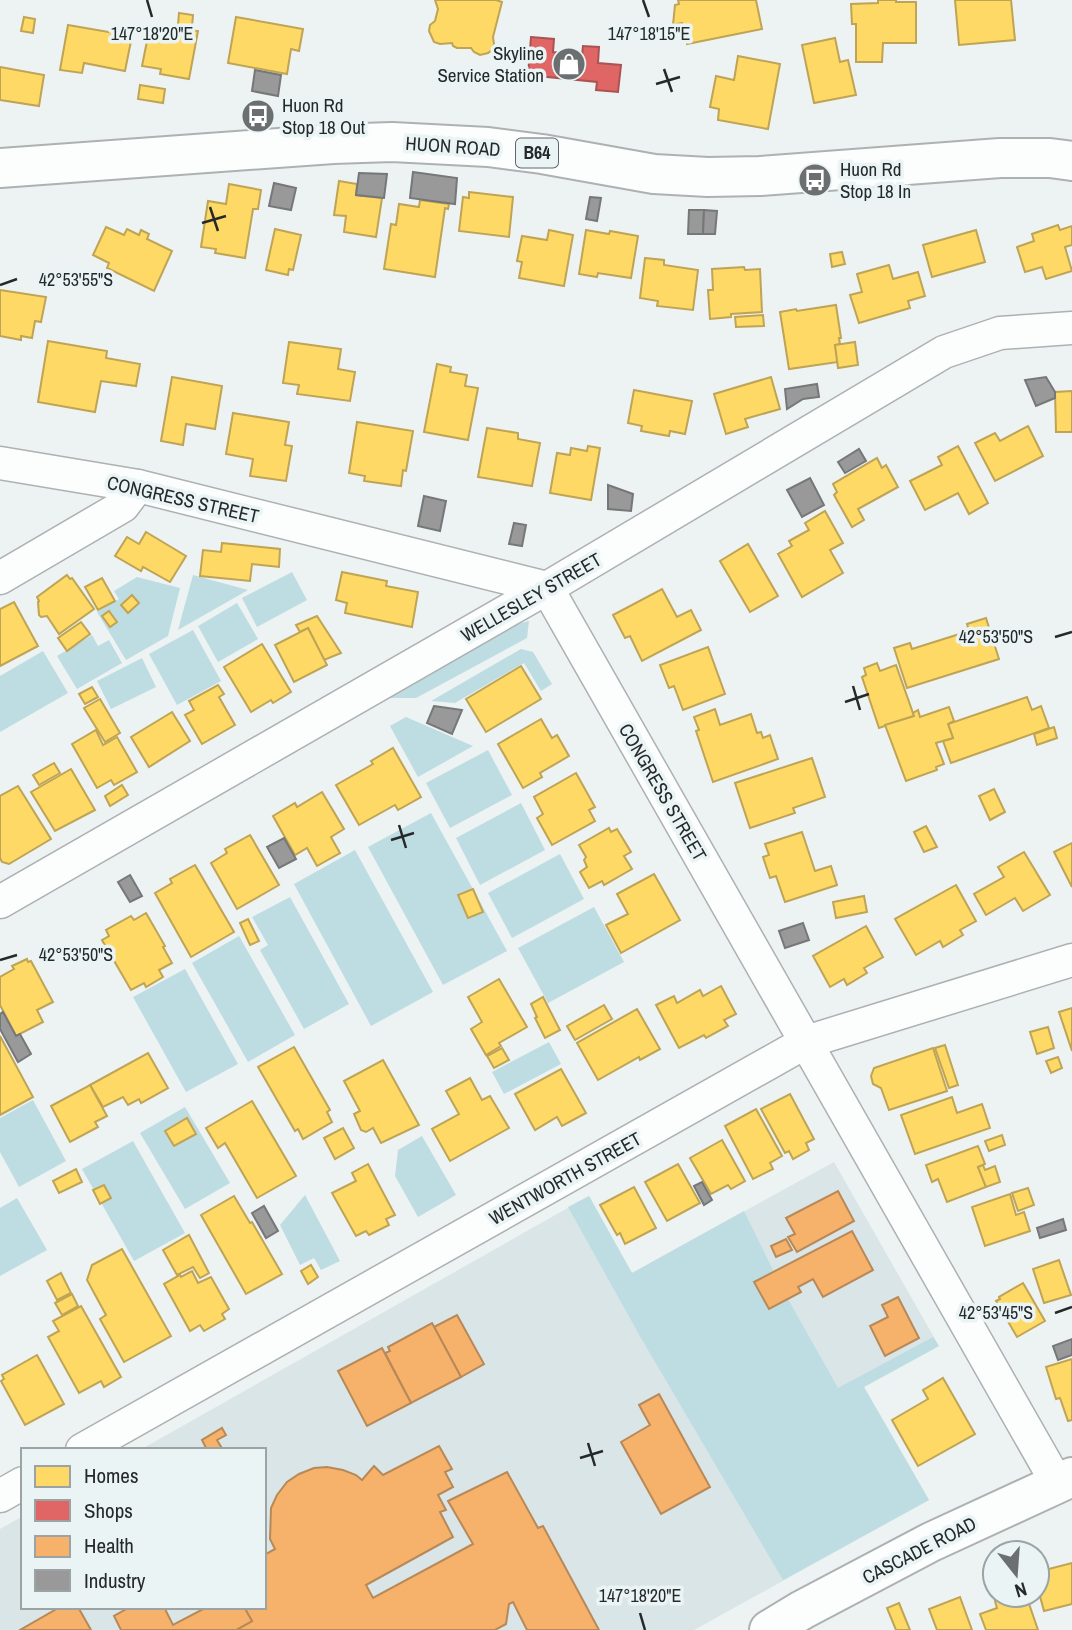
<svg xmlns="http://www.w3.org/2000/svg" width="1072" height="1630" viewBox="0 0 1072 1630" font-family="'Archivo Narrow',sans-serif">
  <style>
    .built { fill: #d9e5e7 }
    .green { fill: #bedde2 }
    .homes { fill: #ffd966; stroke: #bea454; stroke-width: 2 }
    .shops { fill: #e06666; stroke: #a85454; stroke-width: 2 }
    .health { fill: #f6b26b; stroke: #b88958; stroke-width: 2 }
    .industry { fill: #999; stroke: #767778; stroke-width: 2 }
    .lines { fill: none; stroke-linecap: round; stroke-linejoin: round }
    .street-casing { stroke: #adb1b2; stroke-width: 35 }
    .secondary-casing { stroke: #adb1b2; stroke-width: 42 }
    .primary-casing { stroke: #adb1b2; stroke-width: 42 }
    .street { stroke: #fcfdfd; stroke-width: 32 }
    .secondary { stroke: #fcfdfd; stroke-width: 38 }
    .primary { stroke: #fcfdfd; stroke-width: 38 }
    .ticks { fill: none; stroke: #26292a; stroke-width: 2.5 }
    .labels { text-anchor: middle; stroke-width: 7; stroke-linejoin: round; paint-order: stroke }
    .shield { fill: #eaf4f5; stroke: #616667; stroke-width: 2 }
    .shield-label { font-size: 18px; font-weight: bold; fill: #26292a }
    .poi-label { font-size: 19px; fill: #26292a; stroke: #eaf4f5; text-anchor: start }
    .street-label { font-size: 19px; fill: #26292a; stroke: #eaf4f5 }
    .ticks-label { font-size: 18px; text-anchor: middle; fill: #26292a; stroke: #eaf4f5; stroke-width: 7; stroke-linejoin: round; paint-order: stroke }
  </style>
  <rect width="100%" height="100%" fill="#edf2f2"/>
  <path class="built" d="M834,1162L939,1346L864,1387L929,1500L694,1630H0V1529L23,1516V1607H264V1450H140L589,1196L632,1273Z"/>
  <g class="green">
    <path d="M292,572L307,600L257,627L242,598Z"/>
    <path d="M193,575L248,590L178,630Z"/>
    <path d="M137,577L180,588L168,636L126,660L97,612L119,599L114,591Z"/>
    <path d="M237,603L258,639L218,662L198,626Z"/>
    <path d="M529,621L527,638L416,698H381L502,628Z"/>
    <path d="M193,630L221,681L177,705L149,654Z"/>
    <path d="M92,635L98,646L109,640L122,663L77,689L57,656Z"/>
    <path d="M521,649L533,652L552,684L541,691L524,663L455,703L431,701Z"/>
    <path d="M43,651L68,693L0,732V676Z"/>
    <path d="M142,658L156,687L111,709L97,681Z"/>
    <path d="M406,717L473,746L418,777L390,726Z"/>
    <path d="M488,750L512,795L450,828L426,783Z"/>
    <path d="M521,803L545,850L480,885L456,838Z"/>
    <path d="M431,813L507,951L443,985L368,847Z"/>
    <path d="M355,850L433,992L371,1026L294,884Z"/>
    <path d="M560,854L584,899L512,938L488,893Z"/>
    <path d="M290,897L349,1004L304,1029L260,950L268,945L252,917Z"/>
    <path d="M594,907L624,962L548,1003L518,948Z"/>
    <path d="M239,936L295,1035L248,1062L192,963Z"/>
    <path d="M185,969L238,1064L186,1092L133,997Z"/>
    <path d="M549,1042L561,1064L504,1094L492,1072Z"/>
    <path d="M33,1100L66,1161L19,1187L0,1152V1118Z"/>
    <path d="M185,1107L230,1183L185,1209L140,1133Z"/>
    <path d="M422,1136L456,1195L418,1217L395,1176L398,1150Z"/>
    <path d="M133,1141L185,1233L134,1261L82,1169Z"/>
    <path d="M305,1195L340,1261L321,1270L314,1258L300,1265L280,1225Z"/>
    <path d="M589,1196L632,1273L744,1211L774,1272L755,1282L768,1309L788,1299L838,1388L933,1337L939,1346L864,1387L929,1500L783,1580L641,1338L568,1207Z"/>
    <path d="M17,1198L47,1250L0,1276V1208Z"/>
  </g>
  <g class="homes">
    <path d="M435,0H496L502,2L493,37L494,44L492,50L488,53L480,55L474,52L471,48H457L453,46L452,43L440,44L434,42L429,31L430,25L435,21L438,9Z"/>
    <path d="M678,0H756L762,29L687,44L682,23L673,25L675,5L679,4Z"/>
    <path d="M878,0H896V2H916V43H883L882,62H856V24H852L851,4L878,3Z"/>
    <path d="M955,0H1011L1015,40L959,45Z"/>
    <path d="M179,13L193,15L192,26L178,25Z"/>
    <path d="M24,17L35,19L33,33L21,31Z"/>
    <path d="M236,17L303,29L299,51L291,49L287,74L228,63Z"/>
    <path d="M68,25L132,36L125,71L84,63L82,73L60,70Z"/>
    <path d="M161,25L198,31L189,79L160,74L161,69L142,66L150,26L160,28Z"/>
    <path d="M835,38L840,62L848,60L856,95L814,103L802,45Z"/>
    <path d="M738,56L780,64L768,129L718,120L719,109L710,107L716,76L734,80Z"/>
    <path d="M0,67L44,75L39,106L0,100Z"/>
    <path d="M140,85L165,89L163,103L138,99Z"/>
    <path d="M339,181L357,184L356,195L382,198L376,237L344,232L346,216L334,215Z"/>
    <path d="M229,184L261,190L258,209H253L245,258L215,253L216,249L201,247L208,201L226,204Z"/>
    <path d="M469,192L513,197L509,237L459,231L463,197L469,198Z"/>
    <path d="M420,200L449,204L448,209L445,208L435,277L384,269L391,224L396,225L399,204L419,207Z"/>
    <path d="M1058,225L1060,230L1072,226V245L1065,247L1072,271L1046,279L1042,267L1025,272L1017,247L1034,241L1032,234Z"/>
    <path d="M106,227L124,235L127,229L139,235L141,230L149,234L147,239L172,251L154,291L107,268L109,263L93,255Z"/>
    <path d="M275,229L301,235L293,270L289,269L288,275L266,270Z"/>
    <path d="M549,230L573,235L564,286L519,278L522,262L517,261L522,236L547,240Z"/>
    <path d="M586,230L609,234L610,231L638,236L631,278L598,273L597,277L579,274Z"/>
    <path d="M976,230L985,262L932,277L923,245Z"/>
    <path d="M842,252L845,264L832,267L830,254Z"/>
    <path d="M645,258L664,260V265L698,270L693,310L657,306L658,301L640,298Z"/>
    <path d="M889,265L893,279L918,272L925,296L908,301L910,308L859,323L850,295L862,292L857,274Z"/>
    <path d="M744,267L745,270L760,269L762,312L731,314V317L710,319L708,290H713L712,269Z"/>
    <path d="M0,290L46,297L41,322L35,321L32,338L21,336V340L0,336Z"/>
    <path d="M836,305L841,338H839L840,344L835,345L838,362L789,369L780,312L796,309L797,311Z"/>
    <path d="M763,315L764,326L736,327L735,317Z"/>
    <path d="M48,341L107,351L106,358L140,364L136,386L101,381L95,412L38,402Z"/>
    <path d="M289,342L341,349L338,369L355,372L350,401L297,394L299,385L283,383Z"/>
    <path d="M855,342L858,365L838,368L835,345Z"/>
    <path d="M437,364L451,367L450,372L467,375L465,386L478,388L468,440L424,432Z"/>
    <path d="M172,377L222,386L215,429L186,424L183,445L161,441Z"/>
    <path d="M771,377L780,409L745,419L748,427L726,434L714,394Z"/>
    <path d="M634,390L692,401L685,434L670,431L669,436L641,431L642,426L628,423Z"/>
    <path d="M1072,391V432H1056L1055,392Z"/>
    <path d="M233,413L289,422L285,445L292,446L286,481L250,476L253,459L226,454Z"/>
    <path d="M357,422L413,431L406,471L403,470L401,486L364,481L365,476L349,473Z"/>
    <path d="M1028,426L1043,456L995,481L975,443L995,433L1000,441Z"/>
    <path d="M487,428L518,433V439L540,443L532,486L478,477Z"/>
    <path d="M588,446L600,448L591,500L550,493L557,453L570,455L571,448L587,451Z"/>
    <path d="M958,446L988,503L969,514L958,493L925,510L910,481L942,465L938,457Z"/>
    <path d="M877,458L882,468L886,465L898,487L858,509L864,520L852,527L834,495L837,492L833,484Z"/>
    <path d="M825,511L843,543L830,550L843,573L802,597L778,554L792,546L789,541L809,530L805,523Z"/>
    <path d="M146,532L186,556L170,582L143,567L141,571L115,556L127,537L139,544Z"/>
    <path d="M222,543L280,549L279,567L252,564L250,581L200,576L203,550L221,552Z"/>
    <path d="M748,544L778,596L750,612L720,561Z"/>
    <path d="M342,572L387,581L386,586L418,592L412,627L345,613L347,603L336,600Z"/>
    <path d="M67,575L70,579L72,578L94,609L59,634L47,616L41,617L39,615L38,602L39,601L37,597Z"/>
    <path d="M102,578L115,601L98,610L85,587Z"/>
    <path d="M662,589L677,617L691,610L701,630L642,661L630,636L625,638L613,615Z"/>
    <path d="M132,595L139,603L128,613L121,605Z"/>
    <path d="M14,602L38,646L0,666V609Z"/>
    <path d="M109,611L117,622L110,627L102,616Z"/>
    <path d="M317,616L341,653L324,660L308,628L300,632L296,625Z"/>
    <path d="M986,618L999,659L907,688L894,648L910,643L912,649L969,631L967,624Z"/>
    <path d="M81,622L90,634L67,651L58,638Z"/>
    <path d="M308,628L327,665L294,682L275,645Z"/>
    <path d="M262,644L291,692L273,703L271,700L251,712L224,667Z"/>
    <path d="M708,647L725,694L683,710L674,686L669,688L660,665Z"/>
    <path d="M877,663L880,671L896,665L914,716L879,728L862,677L866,675L864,668Z"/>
    <path d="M521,666L541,699L486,732L466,699Z"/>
    <path d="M218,685L224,694L219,697L235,725L202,744L185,715L194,710L189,701Z"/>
    <path d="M92,687L98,697L85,704L79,694Z"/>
    <path d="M1027,697L1032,710L1041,706L1049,728L951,763L943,741L953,738L948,724Z"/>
    <path d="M100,699L120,733L105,742L84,708Z"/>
    <path d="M949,707L954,721L948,724L953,738L936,743L944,764L936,767L937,770L906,781L885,725L914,716L913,713L918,710L920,717Z"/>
    <path d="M715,709L720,725L751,714L757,733L761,732L763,738L770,735L778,759L713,782L696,731L699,730L694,717Z"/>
    <path d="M172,712L190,741L149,767L131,737Z"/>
    <path d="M541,719L552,738L557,735L569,756L540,773L542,777L523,788L498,744Z"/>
    <path d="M1054,727L1057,738L1037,745L1034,734Z"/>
    <path d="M96,730L103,745L117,737L137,772L114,785L111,780L97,788L72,744Z"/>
    <path d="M393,748L421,797L398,810L395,805L359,825L336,785L373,764L371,761Z"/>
    <path d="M812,758L825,797L793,808L795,813L750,828L735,783Z"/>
    <path d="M54,763L60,773L39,785L33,775Z"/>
    <path d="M71,769L95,810L55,831L31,792Z"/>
    <path d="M576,773L595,807L589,810L595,821L552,845L537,818L543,814L534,797Z"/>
    <path d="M122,785L128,795L110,806L105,796Z"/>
    <path d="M18,786L51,839L9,864L2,862L0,858V796Z"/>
    <path d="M994,789L1005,812L990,820L979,796Z"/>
    <path d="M322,792L344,829L331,837L340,853L317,866L307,848L295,855L273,816L295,803L297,807Z"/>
    <path d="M926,826L937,847L924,852L914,832Z"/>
    <path d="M609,828L611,832L617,829L631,852L624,856L632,869L604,885L602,881L589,888L580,872L587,867L584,860L586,857L579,845Z"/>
    <path d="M802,832L815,871L831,866L837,885L785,902L776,876L770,878L763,857L769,855L765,844Z"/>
    <path d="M250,835L279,885L237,909L211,863L227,853L225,849Z"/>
    <path d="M1072,843V887L1054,852Z"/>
    <path d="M1024,852L1050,895L1023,911L1015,898L986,915L974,894L1004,877L998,867Z"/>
    <path d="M195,865L234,932L191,957L155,893L172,883L170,879Z"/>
    <path d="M654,874L680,920L621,953L606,925L628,914L617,894Z"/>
    <path d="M956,885L976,921L960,930L963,935L943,947L940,941L916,955L895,919Z"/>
    <path d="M473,889L483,912L468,918L458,895Z"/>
    <path d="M864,896L867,912L836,918L833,902Z"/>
    <path d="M146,913L165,946L163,947L172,963L159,970L163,977L146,987L144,983L131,990L102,940L109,936L106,930L131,916L134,920Z"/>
    <path d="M248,919L259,941L250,945L240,923Z"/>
    <path d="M866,926L883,957L864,968L867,973L847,985L844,979L830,987L813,956Z"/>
    <path d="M27,959L28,962L31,961L53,1002L37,1010L43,1022L16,1036L0,1005V977L14,969L12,966Z"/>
    <path d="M499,979L527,1027L499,1043L501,1046L486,1055L471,1029L482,1022L468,997Z"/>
    <path d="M721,986L736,1014L724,1020L728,1026L706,1038L704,1035L679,1048L656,1005L674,996L677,1003L700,990L703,996Z"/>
    <path d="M543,997L560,1030L545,1038L535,1018L537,1017L531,1004Z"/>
    <path d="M604,1005L612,1019L575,1040L567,1026Z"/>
    <path d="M1072,1008V1051L1059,1012Z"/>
    <path d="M637,1009L660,1049L640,1060L639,1057L598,1080L577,1043Z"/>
    <path d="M1048,1027L1054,1048L1037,1054L1030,1032Z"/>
    <path d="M0,1036L33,1097L0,1115Z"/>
    <path d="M945,1045L958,1085L949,1088L935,1048Z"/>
    <path d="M294,1047L330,1110L327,1112L332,1122L303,1139L298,1129L295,1131L258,1067Z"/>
    <path d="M502,1048L509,1060L494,1068L487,1056Z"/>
    <path d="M933,1048L947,1091L889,1110L881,1088L873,1084L871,1076L874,1068Z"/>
    <path d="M148,1053L168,1088L141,1103L139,1099L128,1105L123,1097L103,1107L90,1085Z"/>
    <path d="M1058,1057L1062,1068L1051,1073L1046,1061Z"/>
    <path d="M383,1060L419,1125L381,1143L373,1128L366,1132L361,1130L354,1114L360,1111L344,1081Z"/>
    <path d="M561,1069L586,1113L562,1126L557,1117L535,1130L515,1094Z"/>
    <path d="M470,1078L482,1100L490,1096L509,1128L450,1161L432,1129L459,1114L446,1091Z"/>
    <path d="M90,1085L107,1116L95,1122L98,1127L70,1142L51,1106Z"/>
    <path d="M790,1094L814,1139L806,1143L809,1150L793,1159L789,1151L785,1153L761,1109Z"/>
    <path d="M952,1097L957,1113L982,1104L990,1128L915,1154L901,1115Z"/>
    <path d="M252,1101L296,1176L257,1198L225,1143L218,1148L206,1128Z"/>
    <path d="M756,1109L782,1156L770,1163L773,1169L753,1179L725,1126Z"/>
    <path d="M187,1118L196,1134L174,1146L165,1131Z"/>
    <path d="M343,1128L354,1148L335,1159L324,1138Z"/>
    <path d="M1002,1135L1005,1145L989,1151L985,1141Z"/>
    <path d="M722,1140L745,1181L731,1189L728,1185L711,1194L690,1158Z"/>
    <path d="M978,1146L985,1164L978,1167L986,1187L947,1202L938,1179L932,1182L926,1165Z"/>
    <path d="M368,1164L395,1215L386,1219L389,1225L369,1235L366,1231L356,1236L332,1193L356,1181L352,1173Z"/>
    <path d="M678,1164L700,1203L667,1221L645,1182Z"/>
    <path d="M983,1165L985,1170L995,1166L1000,1182L986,1187L978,1167Z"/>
    <path d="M76,1169L82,1182L59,1193L53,1181Z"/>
    <path d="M104,1185L111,1198L100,1204L93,1190Z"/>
    <path d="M634,1187L656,1228L625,1244L620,1233L617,1235L600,1205Z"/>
    <path d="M1028,1188L1034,1205L1018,1211L1012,1193Z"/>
    <path d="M1010,1194L1016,1215L1024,1212L1030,1231L985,1246L972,1207Z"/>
    <path d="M234,1196L250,1223L252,1222L282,1274L246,1294L201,1215Z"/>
    <path d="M189,1235L209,1273L200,1278L193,1267L177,1275L163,1250Z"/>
    <path d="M122,1249L171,1336L124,1362L100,1319L106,1315L87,1280L92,1265Z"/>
    <path d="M1059,1260L1071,1295L1044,1303L1033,1269Z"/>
    <path d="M311,1265L318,1277L308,1284L301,1271Z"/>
    <path d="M192,1271L198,1283L211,1277L229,1309L222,1314L225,1319L204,1331L200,1325L190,1331L164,1284L180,1275L181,1277Z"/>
    <path d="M61,1273L71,1293L57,1300L47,1281Z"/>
    <path d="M1023,1283L1045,1321L1017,1337L996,1301L1000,1299L999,1297Z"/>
    <path d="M72,1294L78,1306L62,1315L55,1303Z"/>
    <path d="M81,1306L121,1377L104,1387L101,1381L79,1393L48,1337L59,1331L53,1321Z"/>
    <path d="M37,1355L64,1404L25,1425L1,1381L4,1379L2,1375Z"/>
    <path d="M1072,1359V1420L1068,1421L1060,1398L1056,1399L1046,1367Z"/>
    <path d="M943,1378L975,1434L918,1466L892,1420L928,1399L923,1390Z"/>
    <path d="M1072,1563V1604L1044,1611L1037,1585V1572Z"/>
    <path d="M1005,1595H1026L1038,1630H986L980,1614L997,1608L995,1601L1006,1597Z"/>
    <path d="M960,1597L972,1630H937L929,1609Z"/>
    <path d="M899,1603L910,1630H896L887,1608Z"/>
  </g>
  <path class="shops" d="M531,37L554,39L553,52L582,55L583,46L599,47L598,63L621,65L618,92L596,90L597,82L528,75Z"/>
  <g class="health">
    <path d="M838,1191L854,1221L797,1252L788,1237L795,1234L786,1218Z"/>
    <path d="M852,1231L873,1270L823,1297L813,1279L798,1287L801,1292L769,1309L754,1282Z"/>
    <path d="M786,1239L792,1250L776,1257L771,1246Z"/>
    <path d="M898,1297L919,1338L885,1356L870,1326L888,1317L882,1305Z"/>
    <path d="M457,1315L484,1364L461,1377L434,1327Z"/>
    <path d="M432,1323L461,1377L411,1403L385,1353L390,1351L388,1347Z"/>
    <path d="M382,1348L411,1403L367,1426L338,1371Z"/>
    <path d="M659,1394L710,1487L661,1514L621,1442L650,1425L639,1405Z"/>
    <path d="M222,1428L226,1435L217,1440L223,1450H207L202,1440Z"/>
    <path d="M439,1446L452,1469L445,1472L453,1487L438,1495L446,1510L440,1512L453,1537L366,1585L373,1598L473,1544L448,1501L507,1472L538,1528L543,1526L599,1630H527L513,1602L509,1604L506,1624L495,1630H236L252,1621L244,1607H264V1555L275,1549L270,1539L271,1508L277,1495L287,1482L299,1474L314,1468L327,1467L343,1470L356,1475L362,1480L374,1466L383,1475Z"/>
    <path d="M60,1607H78L91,1630H20Z"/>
    <path d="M130,1607H164L173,1625L207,1607H244L252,1621L236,1630H121L114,1616Z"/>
  </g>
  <g class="industry">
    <path d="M255,70L281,75L278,96L252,91Z"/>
    <path d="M413,172L457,178L455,204L410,198Z"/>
    <path d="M359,173L387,174L384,198L356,195Z"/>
    <path d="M274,183L296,188L291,210L269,206Z"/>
    <path d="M590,197L601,198L597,221L586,219Z"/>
    <path d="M689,210H704L703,234H688Z"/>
    <path d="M704,210L717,211L715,234H703Z"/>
    <path d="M1046,377L1055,392V398L1036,406L1025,380Z"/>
    <path d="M817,384L819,397L803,399L787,409L785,389Z"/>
    <path d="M859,449L866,461L845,473L838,462Z"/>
    <path d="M810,478L824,505L802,517L787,490Z"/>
    <path d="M608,485L633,494L631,511L608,509Z"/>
    <path d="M424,496L446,501L440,531L418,526Z"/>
    <path d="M514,523L526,525L522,546L509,544Z"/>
    <path d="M434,706L462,710L452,734L427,723Z"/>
    <path d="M284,838L296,859L279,868L267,847Z"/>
    <path d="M130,875L142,896L130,902L118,882Z"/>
    <path d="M803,923L809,940L785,948L779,931Z"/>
    <path d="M3,1012L16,1036L20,1034L31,1054L18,1062L0,1029V1014Z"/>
    <path d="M702,1182L712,1200L704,1205L694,1186Z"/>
    <path d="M264,1206L278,1231L266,1238L252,1213Z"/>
    <path d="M1063,1219L1066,1230L1040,1238L1037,1228Z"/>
    <path d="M1072,1339V1355L1058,1360L1053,1346Z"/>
  </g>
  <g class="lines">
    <defs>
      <g id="street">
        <path d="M0,463L138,486L547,588L1057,1483"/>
        <path d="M0,578L123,506L138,486"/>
        <path d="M0,902L547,588L944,352L1000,333L1072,328"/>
        <path d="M82,1450L806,1042L1072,960"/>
        <path d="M0,1496L23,1483"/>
      </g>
      <path id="secondary" d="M769,1630L802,1610L931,1542L1072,1477"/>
      <path id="primary" d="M0,168L333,144L392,142L488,147L542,154L654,174L708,177L760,176L1000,158H1050L1072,161"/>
    </defs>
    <use href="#street" class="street-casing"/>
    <use href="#secondary" class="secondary-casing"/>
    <use href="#primary" class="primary-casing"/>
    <use href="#street" class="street"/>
    <use href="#secondary" class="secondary"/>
    <use href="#primary" class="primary"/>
  </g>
  <path class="ticks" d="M147,0L152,17M643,0L649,17M664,69L672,92M656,84L680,77M210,207L218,231M202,223L226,216M0,285L17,279M1055,637L1072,632M853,686L860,710M845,702L869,694M399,825L406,848M391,840L414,833M0,960L17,955M1055,1313L1072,1307M588,1443L595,1466M580,1458L603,1451M640,1613L645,1630"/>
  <defs>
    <symbol id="shop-disc" viewBox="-11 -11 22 22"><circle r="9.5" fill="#6c6f70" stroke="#eaf4f5"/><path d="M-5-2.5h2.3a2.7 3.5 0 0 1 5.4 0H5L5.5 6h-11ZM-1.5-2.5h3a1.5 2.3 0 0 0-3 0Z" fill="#fff"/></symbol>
    <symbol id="bus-disc" viewBox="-11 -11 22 22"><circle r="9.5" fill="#6c6f70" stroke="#eaf4f5"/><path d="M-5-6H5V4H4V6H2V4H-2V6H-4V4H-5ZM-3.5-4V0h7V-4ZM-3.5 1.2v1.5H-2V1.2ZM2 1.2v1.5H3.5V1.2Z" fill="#fff"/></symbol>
  </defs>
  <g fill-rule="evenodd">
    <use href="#shop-disc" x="550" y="45" width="38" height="38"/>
    <use href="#bus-disc" x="239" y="97" width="38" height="38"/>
    <use href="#bus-disc" x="796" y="161" width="38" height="38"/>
  </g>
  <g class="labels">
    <rect class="shield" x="516" y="138.5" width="42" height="29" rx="5"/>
    <g class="shield-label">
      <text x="537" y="159">B64</text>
    </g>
    <g class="poi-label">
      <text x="544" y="60" text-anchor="end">Skyline<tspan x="544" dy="22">Service Station</tspan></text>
      <text x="282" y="112">Huon Rd<tspan x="282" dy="22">Stop 18 Out</tspan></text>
      <text x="840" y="176">Huon Rd<tspan x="840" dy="22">Stop 18 In</tspan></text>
    </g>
    <g class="street-label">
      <text transform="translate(453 146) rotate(4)" y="7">HUON ROAD</text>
      <text transform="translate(183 499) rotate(13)" y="7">CONGRESS STREET</text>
      <text transform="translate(531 597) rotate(-30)" y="7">WELLESLEY STREET</text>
      <text transform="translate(663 792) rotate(60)" y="7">CONGRESS STREET</text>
      <text transform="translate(565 1178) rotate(-29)" y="7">WENTWORTH STREET</text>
      <text transform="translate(919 1550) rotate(-27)" y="7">CASCADE ROAD</text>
    </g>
  </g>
  <g class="ticks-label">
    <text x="152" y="40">147°18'20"E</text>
    <text x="649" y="40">147°18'15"E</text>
    <text x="76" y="286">42°53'55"S</text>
    <text x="996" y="643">42°53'50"S</text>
    <text x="76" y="961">42°53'50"S</text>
    <text x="996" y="1319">42°53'45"S</text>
    <text x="640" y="1602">147°18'20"E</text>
  </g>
  <rect x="21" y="1448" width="245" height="161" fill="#eaf4f5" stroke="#9ca3a4" stroke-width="2"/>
  <rect x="35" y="1466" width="35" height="21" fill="#ffd966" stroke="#9ca3a4" stroke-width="2"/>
  <text x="84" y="1483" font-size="21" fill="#26292a">Homes</text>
  <rect x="35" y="1500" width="35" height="21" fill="#e06666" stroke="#9ca3a4" stroke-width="2"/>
  <text x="84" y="1518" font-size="21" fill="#26292a">Shops</text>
  <rect x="35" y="1536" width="35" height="21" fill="#f6b26b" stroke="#9ca3a4" stroke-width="2"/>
  <text x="84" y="1553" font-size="21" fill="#26292a">Health</text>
  <rect x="35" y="1570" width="35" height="21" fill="#999999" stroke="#9ca3a4" stroke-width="2"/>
  <text x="84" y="1588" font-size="21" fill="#26292a">Industry</text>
  <g transform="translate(1016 1574) rotate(163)"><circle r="33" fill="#eaf4f5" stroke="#9ca3a4" stroke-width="2"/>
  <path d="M0-5L12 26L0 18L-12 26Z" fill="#6c6f70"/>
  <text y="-10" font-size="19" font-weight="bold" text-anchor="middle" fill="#26292a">N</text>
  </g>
</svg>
